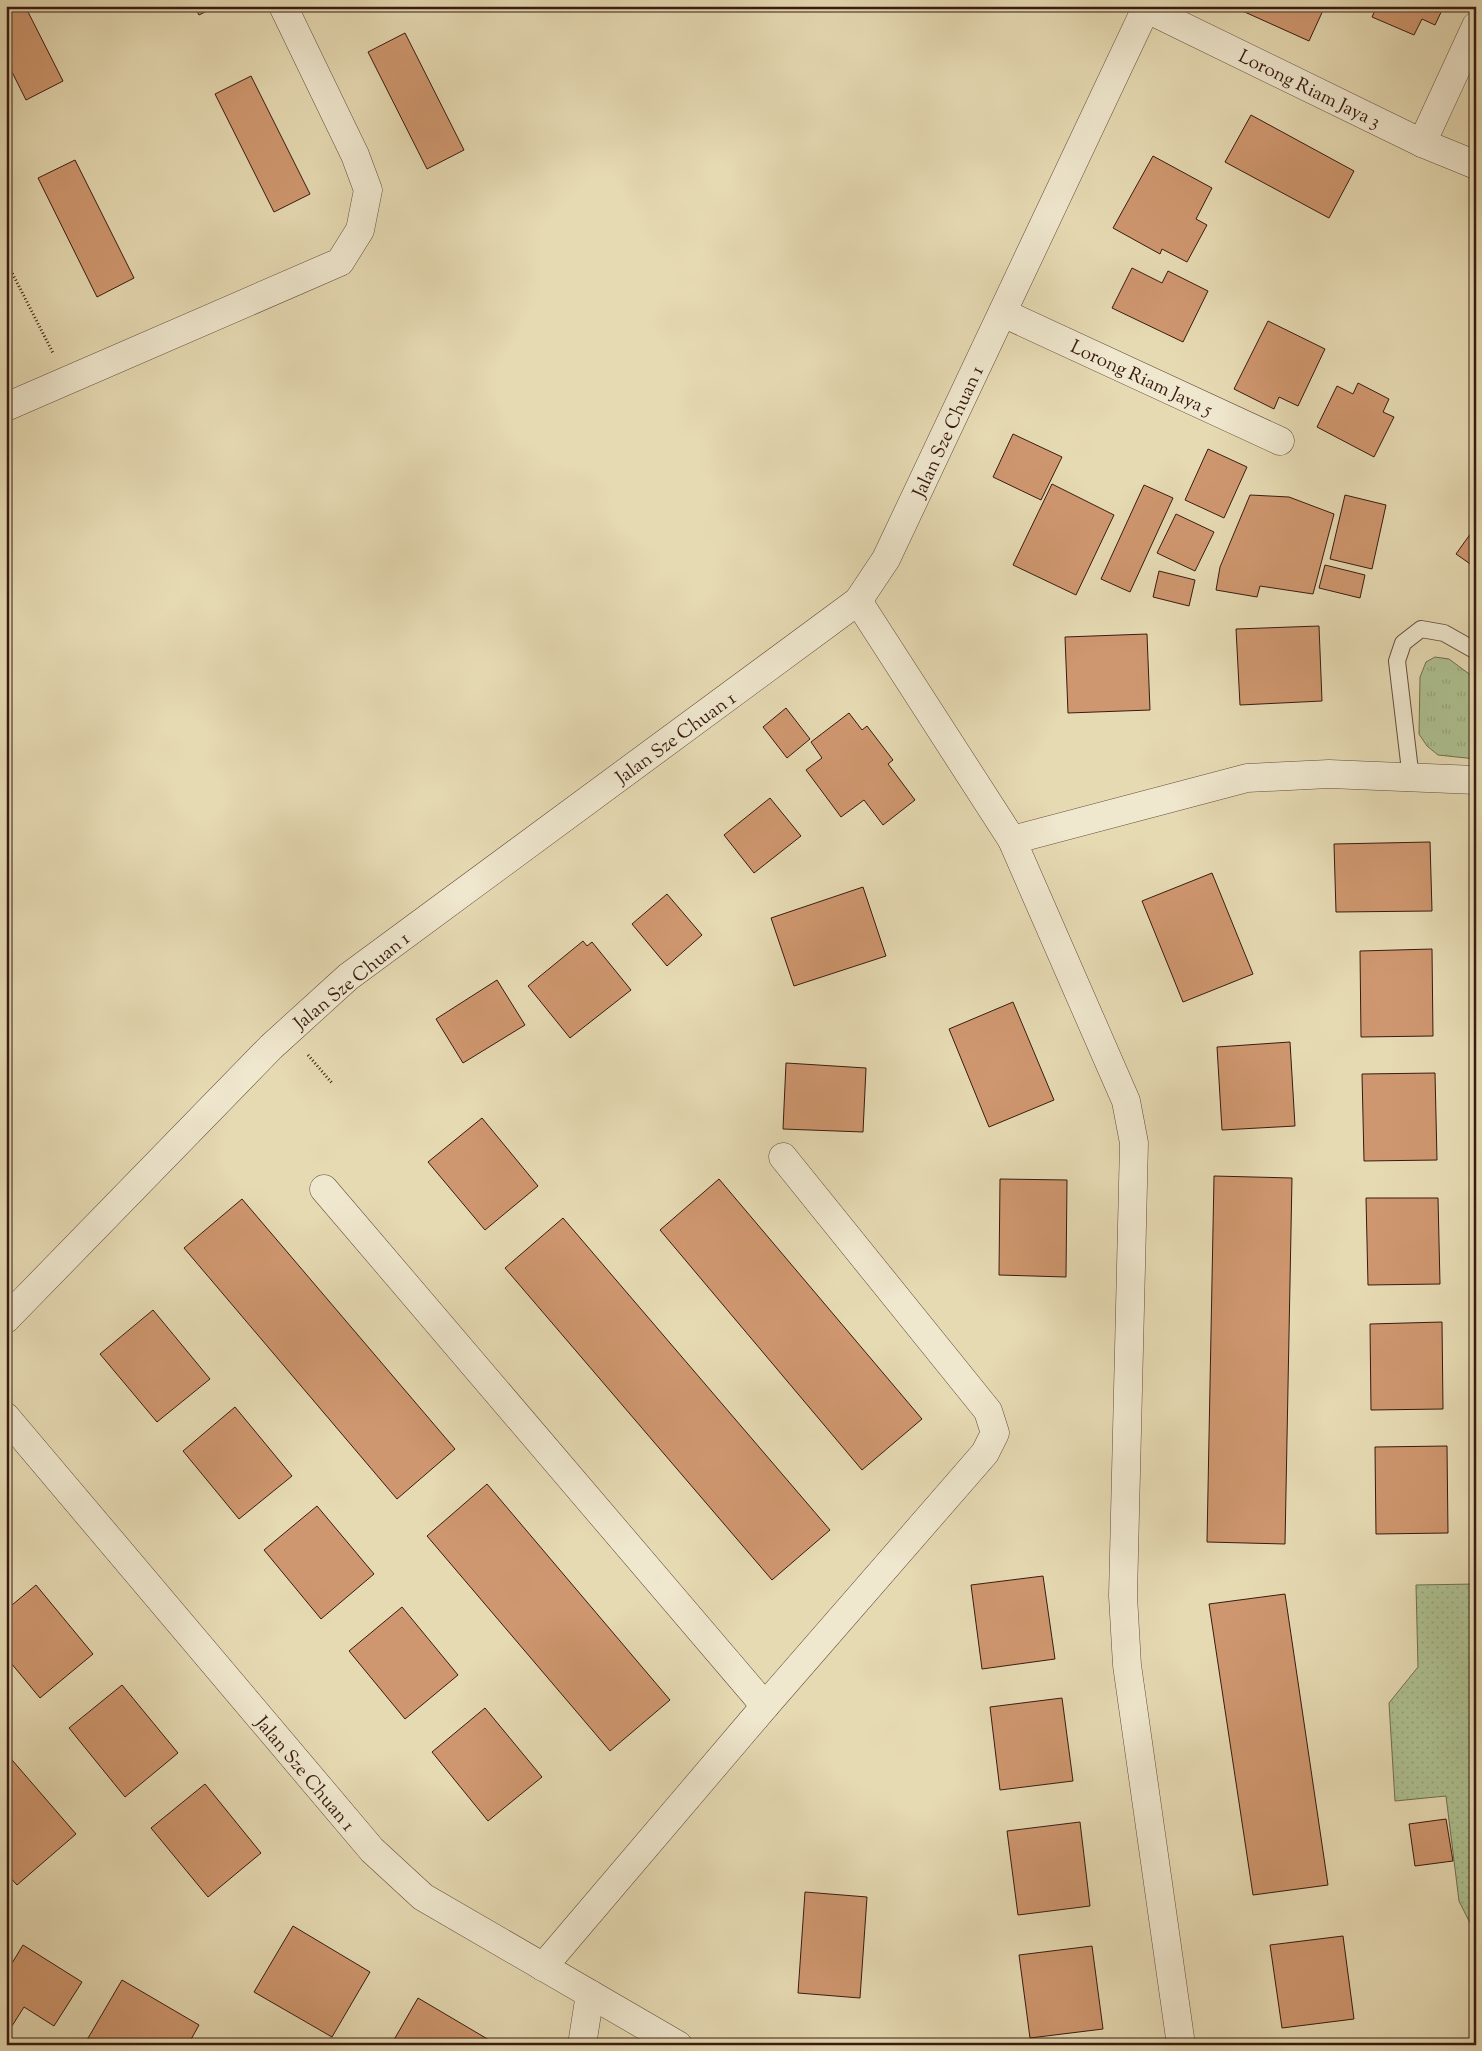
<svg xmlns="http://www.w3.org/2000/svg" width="1482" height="2051" viewBox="0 0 1482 2051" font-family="'Sorts Mill Goudy',serif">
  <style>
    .grass { fill: url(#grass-tufts); stroke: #736e50 }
    .park { fill: url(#park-dots); stroke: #736e50 }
    .building { fill: #cf976f; stroke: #381b10 }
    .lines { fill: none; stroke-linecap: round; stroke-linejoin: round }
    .lane-casing { stroke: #644b39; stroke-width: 18 }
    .street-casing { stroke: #644b39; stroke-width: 29 }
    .path { stroke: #381b10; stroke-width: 3; stroke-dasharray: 1 2.5; stroke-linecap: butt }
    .lane { stroke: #efe7ce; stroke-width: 16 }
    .street { stroke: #efe7ce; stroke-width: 28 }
    .labels { text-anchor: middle; stroke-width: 4; stroke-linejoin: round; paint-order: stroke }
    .street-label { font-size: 19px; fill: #381b10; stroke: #efe7ce }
  </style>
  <defs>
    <pattern id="grass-tufts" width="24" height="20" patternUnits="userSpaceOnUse" patternTransform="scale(1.25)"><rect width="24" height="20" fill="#aec191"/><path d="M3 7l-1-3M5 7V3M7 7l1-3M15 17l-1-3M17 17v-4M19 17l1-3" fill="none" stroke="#96a57c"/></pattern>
    <pattern id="park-dots" width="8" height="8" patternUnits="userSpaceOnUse" patternTransform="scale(1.25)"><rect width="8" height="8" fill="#aec191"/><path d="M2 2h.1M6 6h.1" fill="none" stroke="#96a57c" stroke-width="1.8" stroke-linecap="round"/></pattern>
  </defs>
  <rect width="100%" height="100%" fill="#e6dab3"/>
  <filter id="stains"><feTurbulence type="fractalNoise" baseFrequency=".004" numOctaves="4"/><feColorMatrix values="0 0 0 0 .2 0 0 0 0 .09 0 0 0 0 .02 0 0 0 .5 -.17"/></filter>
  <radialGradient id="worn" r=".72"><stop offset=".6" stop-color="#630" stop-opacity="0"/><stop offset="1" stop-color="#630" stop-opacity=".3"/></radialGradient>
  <path class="grass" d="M1435,657L1449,659L1476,679V759L1438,755L1427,746L1419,734L1420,677L1426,662Z"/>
  <path class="park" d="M1476,1584V1935L1459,1901L1446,1796L1395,1801L1389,1703L1418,1667L1416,1585Z"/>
  <g class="building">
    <path d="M6,6H25L63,81L26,100L6,60Z"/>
    <path d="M194,6H217L199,15Z"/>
    <path d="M1239,6H1325L1309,41L1238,9Z"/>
    <path d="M1377,6H1444L1435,25L1422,19L1414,35L1372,17Z"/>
    <path d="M405,33L464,150L427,169L368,52Z"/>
    <path d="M251,76L310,194L274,212L215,94Z"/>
    <path d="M1251,115L1354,171L1329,218L1225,162Z"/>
    <path d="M1153,156L1212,188L1196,219L1207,225L1187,262L1162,249L1160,254L1113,228Z"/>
    <path d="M75,160L134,278L97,297L38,178Z"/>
    <path d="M1132,268L1162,283L1168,271L1208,291L1183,342L1112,308Z"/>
    <path d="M1268,321L1325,349L1298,406L1279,397L1274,409L1234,389Z"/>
    <path d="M1358,383L1389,399L1383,412L1394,417L1374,457L1317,427L1337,386L1353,394Z"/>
    <path d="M1013,434L1062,457L1041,500L993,477Z"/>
    <path d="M1208,449L1247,467L1224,518L1185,500Z"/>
    <path d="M1052,484L1114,515L1076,595L1013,565Z"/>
    <path d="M1144,485L1173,498L1130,592L1101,579Z"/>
    <path d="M1250,495L1289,497L1334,514L1313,594L1260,586L1257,597L1216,590L1220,567Z"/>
    <path d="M1345,495L1386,505L1372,569L1330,559Z"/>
    <path d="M1176,514L1214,532L1195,571L1157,553Z"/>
    <path d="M1476,526V568L1456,554Z"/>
    <path d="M1325,565L1365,575L1360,598L1319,588Z"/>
    <path d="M1159,571L1195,580L1189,606L1153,597Z"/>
    <path d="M1319,626L1322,701L1240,705L1236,629Z"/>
    <path d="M1147,634L1150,710L1068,713L1065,637Z"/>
    <path d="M786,708L810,739L787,758L763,727Z"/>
    <path d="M849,713L862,730L867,726L893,760L888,764L915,800L883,825L864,800L841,817L806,770L822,758L811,742Z"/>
    <path d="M770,798L801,836L754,873L724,835Z"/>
    <path d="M1430,842L1432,911L1336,912L1334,844Z"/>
    <path d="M1212,873L1253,974L1183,1002L1142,901Z"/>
    <path d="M863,887L886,956L794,986L771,918Z"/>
    <path d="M667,894L702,935L667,966L632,924Z"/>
    <path d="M583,941L587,946L592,942L631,990L570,1038L528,986Z"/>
    <path d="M1432,949L1433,1036L1361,1037L1360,951Z"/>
    <path d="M497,980L525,1025L463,1063L436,1019Z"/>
    <path d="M1013,1002L1054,1100L989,1127L949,1029Z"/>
    <path d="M1290,1042L1295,1126L1222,1130L1217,1047Z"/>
    <path d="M786,1063L866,1068L863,1132L783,1129Z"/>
    <path d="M1435,1073L1437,1160L1364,1161L1362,1074Z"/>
    <path d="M482,1118L538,1186L485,1230L428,1162Z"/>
    <path d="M1214,1176L1292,1178L1285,1544L1207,1542Z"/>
    <path d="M719,1179L922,1419L862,1470L660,1230Z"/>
    <path d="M1000,1179L1067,1180L1066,1277L999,1275Z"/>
    <path d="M1366,1198H1438L1440,1284L1368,1285Z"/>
    <path d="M242,1199L455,1449L397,1499L184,1248Z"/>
    <path d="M563,1218L830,1530L772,1580L505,1268Z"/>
    <path d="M153,1310L210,1379L157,1422L100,1354Z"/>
    <path d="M1442,1322L1443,1409L1371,1410L1370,1324Z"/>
    <path d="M235,1407L292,1476L239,1519L183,1451Z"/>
    <path d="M1447,1446L1448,1533L1376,1534L1375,1447Z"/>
    <path d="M487,1484L670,1700L610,1751L427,1536Z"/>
    <path d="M317,1506L374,1574L321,1619L264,1550Z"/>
    <path d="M1043,1576L1055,1659L982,1669L971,1585Z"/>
    <path d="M36,1585L93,1654L40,1698L6,1657V1610Z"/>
    <path d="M1285,1594L1328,1885L1253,1895L1209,1604Z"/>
    <path d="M402,1607L458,1675L405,1719L349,1651Z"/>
    <path d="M122,1685L178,1753L125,1797L69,1728Z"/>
    <path d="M1062,1698L1073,1781L1000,1790L990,1707Z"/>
    <path d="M485,1708L542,1777L488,1821L432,1752Z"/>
    <path d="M6,1753L76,1834L17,1885L6,1873Z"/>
    <path d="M205,1784L261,1853L208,1897L151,1828Z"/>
    <path d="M1446,1819L1453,1861L1415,1866L1409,1824Z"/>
    <path d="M1080,1822L1090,1906L1018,1915L1007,1831Z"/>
    <path d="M805,1892L867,1897L860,1998L798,1993Z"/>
    <path d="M293,1926L370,1972L332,2037L254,1992Z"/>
    <path d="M1343,1936L1354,2019L1282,2028L1270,1945Z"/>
    <path d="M23,1945L82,1982L54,2026L24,2007L12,2026L6,2023V1973Z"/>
    <path d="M1092,1946L1103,2029L1030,2038L1019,1955Z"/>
    <path d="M122,1980L199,2025L188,2045H84Z"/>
    <path d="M418,1998L496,2044V2045H391Z"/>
  </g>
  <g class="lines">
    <defs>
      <path id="lane" d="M1411,779L1397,661L1403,643L1421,629L1444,633L1476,651"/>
      <g id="street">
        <path d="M1145,8L1422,143L1476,165"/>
        <path d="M1422,143L1476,26"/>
        <path d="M1003,313L1280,441"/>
        <path d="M6,407L340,262L360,230L368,190L355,155L283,6"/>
        <path d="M858,601L1012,840L1126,1101L1134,1143L1123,1596L1127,1665L1181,2045"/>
        <path d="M1012,840L1247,778L1329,774L1476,780"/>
        <path d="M324,1189L765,1706"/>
        <path d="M6,1319L271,1047L348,977L858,601L886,559L1147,6"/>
        <path d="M6,1417L372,1850L423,1897L678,2045"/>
        <path d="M543,1967L765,1706L985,1453L995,1433L988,1411L783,1157"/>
        <path d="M582,2045L590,1994"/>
      </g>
    </defs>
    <use href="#lane" class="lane-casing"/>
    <use href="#street" class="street-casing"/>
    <g class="path">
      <path d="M6,261L53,353"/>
      <path d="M308,1055L332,1083"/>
    </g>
    <use href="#lane" class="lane"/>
    <use href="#street" class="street"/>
  </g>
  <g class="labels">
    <g class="street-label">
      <text transform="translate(1310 88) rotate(26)" y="7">Lorong Riam Jaya 3</text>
      <text transform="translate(1142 377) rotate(25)" y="7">Lorong Riam Jaya 5</text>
      <text transform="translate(947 431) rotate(-65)" y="7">Jalan Sze Chuan 1</text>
      <text transform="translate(675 737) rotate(-36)" y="7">Jalan Sze Chuan 1</text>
      <text transform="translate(351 980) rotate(-39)" y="7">Jalan Sze Chuan 1</text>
      <text transform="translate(306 1773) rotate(50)" y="7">Jalan Sze Chuan 1</text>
    </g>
  </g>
  <rect width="1482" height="2051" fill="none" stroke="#e6dab3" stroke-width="25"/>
  <rect x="8" y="8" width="1467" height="2036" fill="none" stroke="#381b10" stroke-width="2.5"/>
  <rect x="12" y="12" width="1457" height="2026" fill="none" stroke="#381b10"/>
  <rect width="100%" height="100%" filter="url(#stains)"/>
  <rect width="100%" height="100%" fill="url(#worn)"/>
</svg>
